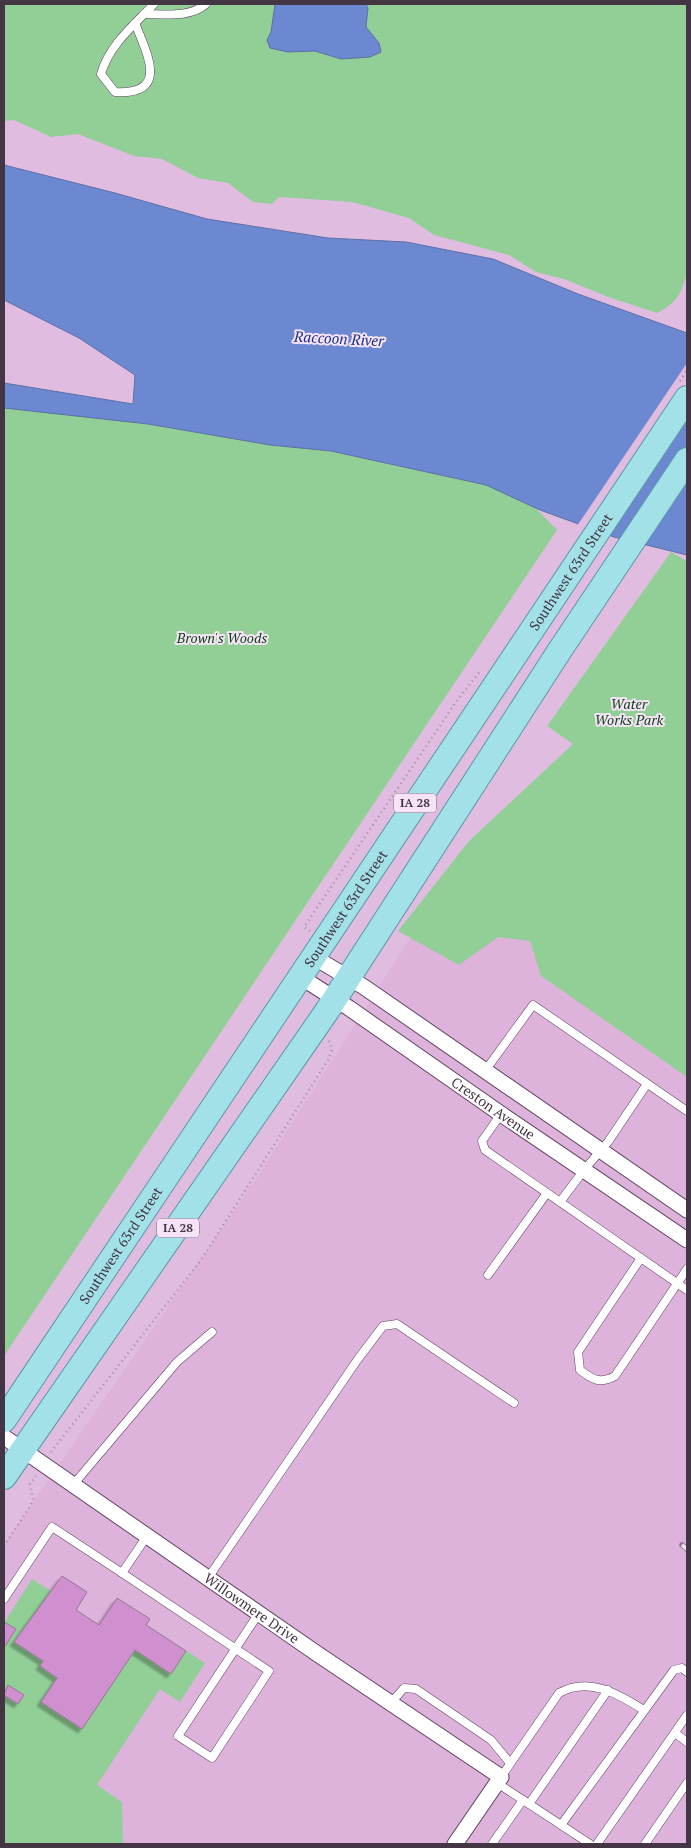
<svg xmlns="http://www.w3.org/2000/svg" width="691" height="1848" viewBox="0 0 691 1848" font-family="'PT Serif',serif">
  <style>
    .built { fill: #ddb3dc }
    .green { fill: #92cf97 }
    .water { fill: #6b88d1; stroke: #5f6fa6 }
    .pier { fill: #e0bde0 }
    .building { fill: #d090d0; stroke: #977697; filter: url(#shadow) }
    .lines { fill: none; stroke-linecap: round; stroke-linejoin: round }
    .service-casing { stroke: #624362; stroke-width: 9 }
    .minor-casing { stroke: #624362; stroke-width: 17 }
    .primary-casing { stroke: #5a98a5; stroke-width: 26 }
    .path { stroke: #a68ba6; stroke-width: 2.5; stroke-dasharray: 1 4; stroke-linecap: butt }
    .service { stroke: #fff; stroke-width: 8 }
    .minor { stroke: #fff; stroke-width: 15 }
    .primary { stroke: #a3e1e9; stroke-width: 24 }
    .rail-casing { stroke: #8f778f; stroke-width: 5.5 }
    .rail { stroke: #f6e4f6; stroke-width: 4; stroke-dasharray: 11; stroke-linecap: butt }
    .labels { text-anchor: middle; stroke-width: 4; stroke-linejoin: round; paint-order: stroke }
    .shield { fill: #f6e4f6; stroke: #796a79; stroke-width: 1 }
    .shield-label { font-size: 12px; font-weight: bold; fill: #433543 }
    .street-label { font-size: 14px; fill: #433543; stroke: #f6e4f6 }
    .park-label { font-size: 14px; font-style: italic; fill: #0d4118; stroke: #f6e4f6 }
    .water-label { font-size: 15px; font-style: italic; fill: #1a3186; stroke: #f6e4f6 }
  </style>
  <defs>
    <filter id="shadow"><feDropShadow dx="-4" dy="4" stdDeviation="1" flood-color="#0004"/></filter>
  </defs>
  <rect width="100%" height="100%" fill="#e0bde0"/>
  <path class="built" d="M469,846L687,993V1844H4V1544L256,1179Z"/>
  <g class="green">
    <path d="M4,4H687V272C681,294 678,302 657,313L611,298L564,279L536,272L509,255L434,235L409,218L352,202L279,197L272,204L253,202L228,183L198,178L162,159L134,156L78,134L51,137L14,120L4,121Z"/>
    <path d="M4,391L485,456L557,530L4,1356Z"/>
    <path d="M671,552L687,561V1077L541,976L530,941L498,937L459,965L398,931L469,841L573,744L547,726Z"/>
    <path d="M62,1576L87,1592L76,1610L99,1625L117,1598L150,1619L147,1625L205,1663L180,1702L160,1689L97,1785L122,1802L123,1844H4V1623L32,1579L51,1591Z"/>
  </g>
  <g class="water">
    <path d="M275,4H366L368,8L366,27L379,43L381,52L370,57L341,59L315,51L288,52L270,48L267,40L271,32Z"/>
    <path d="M4,165L115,193L207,219L328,238L406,242L493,259L578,294L687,333V555L614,537L540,510L486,485L331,451L270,445L148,424L4,408V383L133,404L135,375L79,338L4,300Z"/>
  </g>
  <path class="pier" d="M687,363V414L605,536L577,526Z"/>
  <g class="building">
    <path d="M62,1576L87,1592L76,1610L99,1625L117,1598L150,1619L146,1625L186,1651L171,1674L135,1650L82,1729L41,1702L57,1678L40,1666L43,1661L14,1642Z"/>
    <path d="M4,1622L16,1629L4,1648Z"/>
    <path d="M8,1685L24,1695L18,1704L4,1695Z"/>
  </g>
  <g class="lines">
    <defs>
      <g id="service">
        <path d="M144,14C164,14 190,18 206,4"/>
        <path d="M135,23C148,56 169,95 115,92L101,74C109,45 134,25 154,4"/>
        <path d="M485,1071L533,1005L687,1111"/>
        <path d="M501,1114L482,1141L485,1150L687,1290"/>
        <path d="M560,1202L584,1170L608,1142L647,1084"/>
        <path d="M641,1258L578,1352L580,1370C593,1380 600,1384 615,1376L687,1269"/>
        <path d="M488,1275L547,1193"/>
        <path d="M73,1485L177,1362L212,1332"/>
        <path d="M147,1536L122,1573L269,1671L212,1758L178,1736L259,1613"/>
        <path d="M208,1578L358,1359L383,1326L397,1324L514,1403"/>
        <path d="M4,1599L52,1527L122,1573"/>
        <path d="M391,1703L404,1688L416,1689L491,1740L510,1763"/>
        <path d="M675,1733L687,1742"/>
        <path d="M501,1777L559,1693C589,1676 618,1694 644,1710"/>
        <path d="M497,1783L590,1844"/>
        <path d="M529,1804L608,1690"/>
        <path d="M561,1825L674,1670L682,1668L687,1672"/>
        <path d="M492,1844L523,1800"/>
        <path d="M597,1844L687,1715"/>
        <path d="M645,1844L687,1783"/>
      </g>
      <g id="minor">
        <path d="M312,956L364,987L687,1210"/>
        <path id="s1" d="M299,976L349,1008L501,1114L687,1240"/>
        <path id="s2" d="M4,1437L319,1655L501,1777L455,1844"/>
      </g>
      <g id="primary">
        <path id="s3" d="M4,1420L687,398"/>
        <path d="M4,1477L327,1011L560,650L687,460"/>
      </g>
    </defs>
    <use href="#service" class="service-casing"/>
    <use href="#minor" class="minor-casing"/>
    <use href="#primary" class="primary-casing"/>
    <g class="path">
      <path d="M680,381L687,370"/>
      <path d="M310,931L304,927L456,702L481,670"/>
      <path d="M51,1452L201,1260L328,1060L332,1050L329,1040"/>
      <path d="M4,1546L31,1505L33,1499L30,1484L36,1476"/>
    </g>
    <use href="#service" class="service"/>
    <use href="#minor" class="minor"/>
    <use href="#primary" class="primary"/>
    <defs>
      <path id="rail" d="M682,1545L687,1549"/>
    </defs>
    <use href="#rail" class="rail-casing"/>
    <use href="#rail" class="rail"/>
  </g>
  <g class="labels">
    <g class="shield">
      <rect x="394" y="793.5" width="42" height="19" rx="4"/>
      <rect x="157" y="1218.5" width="42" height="19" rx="4"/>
    </g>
    <g class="shield-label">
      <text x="415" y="807">IA 28</text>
      <text x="178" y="1232">IA 28</text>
    </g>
    <g class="street-label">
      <text dy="5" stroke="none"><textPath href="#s3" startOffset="1020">Southwest 63rd Street</textPath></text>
      <text dy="5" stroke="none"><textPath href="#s3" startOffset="615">Southwest 63rd Street</textPath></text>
      <text dy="5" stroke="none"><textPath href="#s1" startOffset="235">Creston Avenue</textPath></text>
      <text dy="5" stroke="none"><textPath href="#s3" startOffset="210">Southwest 63rd Street</textPath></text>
      <text dy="5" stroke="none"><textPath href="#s2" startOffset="301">Willowmere Drive</textPath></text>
    </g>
    <g class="park-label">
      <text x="222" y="643">Brown's Woods</text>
      <text x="629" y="709">Water<tspan x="629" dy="16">Works Park</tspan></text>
    </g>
    <g class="water-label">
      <text transform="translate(339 339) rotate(3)" y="5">Raccoon River</text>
    </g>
  </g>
  <rect width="691" height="1848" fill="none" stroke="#433543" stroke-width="10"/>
</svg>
